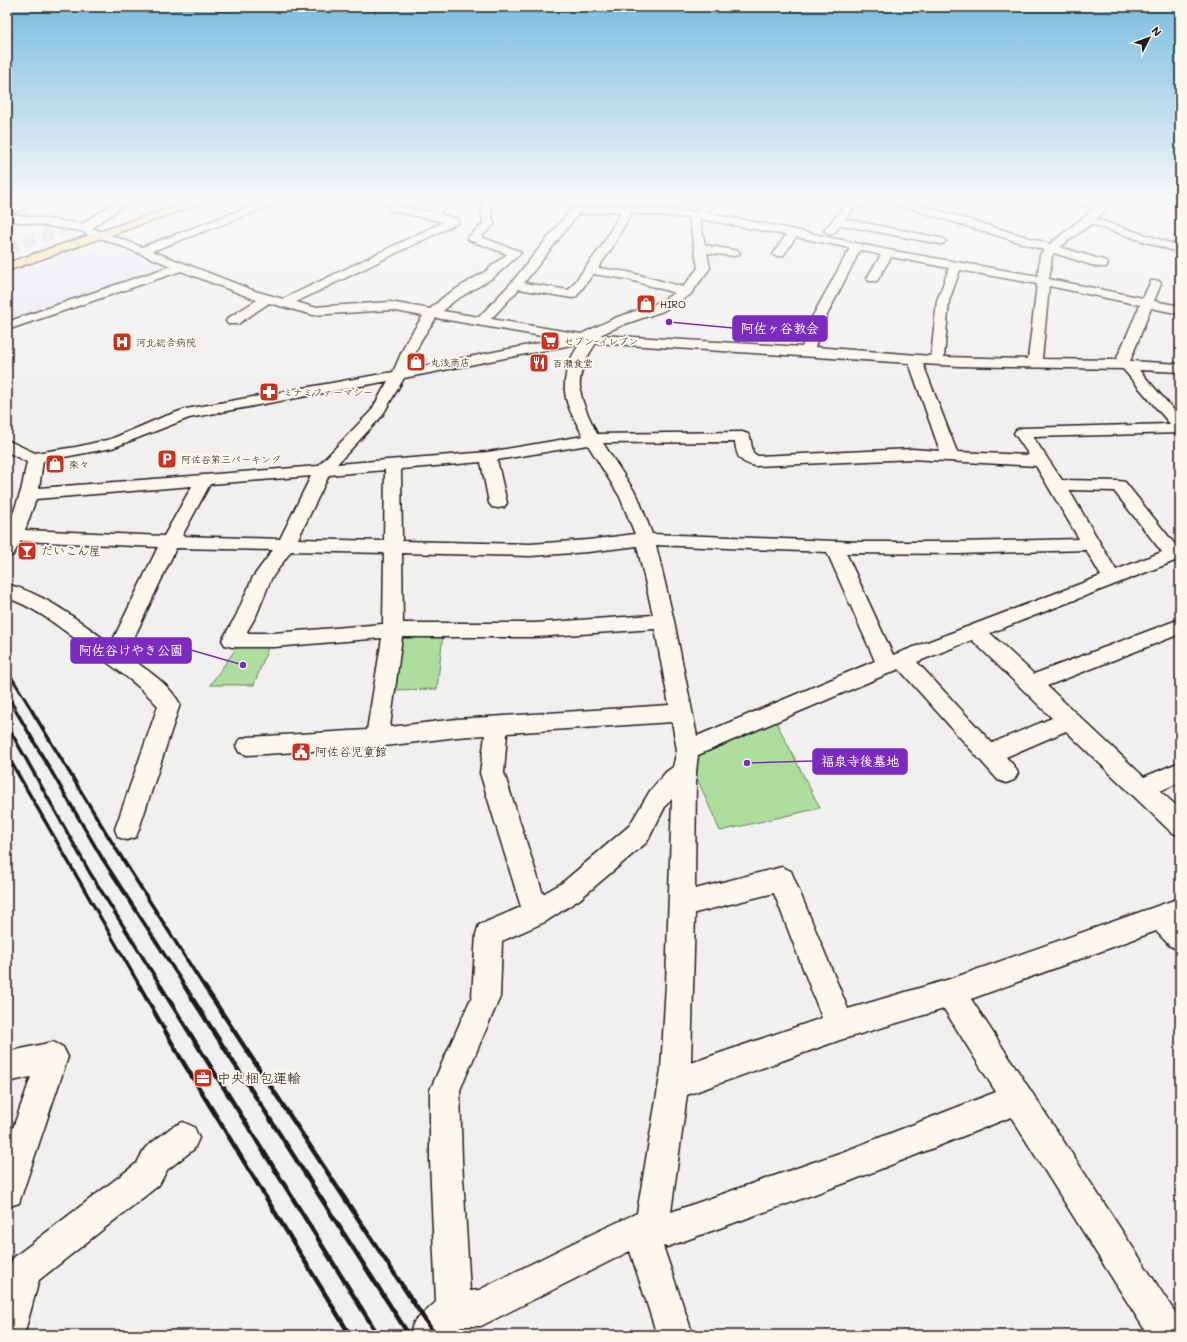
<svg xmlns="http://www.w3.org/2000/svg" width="1187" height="1342" viewBox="0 0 1187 1342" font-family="Mali,'Klee One',sans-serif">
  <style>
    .built { fill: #e7e8f3 }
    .green { fill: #aede9e; stroke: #657d5d }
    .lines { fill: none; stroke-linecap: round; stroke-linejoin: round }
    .minor-tunnel { stroke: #d2d0cf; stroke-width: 12; stroke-dasharray: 12 6; stroke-linecap: butt }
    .minor-casing { stroke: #1c1c1c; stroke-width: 3 }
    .major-casing { stroke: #1c1c1c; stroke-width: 3 }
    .minor { fill: #fbf7ec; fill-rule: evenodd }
    .major { fill: #fbdf96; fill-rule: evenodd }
    .rail-far2 { stroke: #1c1c1c; stroke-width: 3 }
    .rail-far1 { stroke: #1c1c1c; stroke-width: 3.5 }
    .rail { stroke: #1c1c1c; stroke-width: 4.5 }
    .labels { text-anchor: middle; stroke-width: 4; stroke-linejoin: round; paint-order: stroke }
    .far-poi-label { font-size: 10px; fill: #1c1c1c; stroke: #fbf7ec; text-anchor: start }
    .poi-label { font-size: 12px; fill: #1c1c1c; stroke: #fbf7ec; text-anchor: start }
    .near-poi-label { font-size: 14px; fill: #1c1c1c; stroke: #fbf7ec; text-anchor: start }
    .leader { fill: none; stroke: #7b2cbf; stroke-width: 1.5 }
    .callout-dot { fill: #7b2cbf; stroke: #fbf7ec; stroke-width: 1.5 }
    .callout { fill: #7b2cbf; stroke: #7b2cbf; stroke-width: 1.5 }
    .callout-label { font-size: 13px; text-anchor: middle; font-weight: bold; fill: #fff }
  </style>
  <rect width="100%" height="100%" fill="#f2f0ef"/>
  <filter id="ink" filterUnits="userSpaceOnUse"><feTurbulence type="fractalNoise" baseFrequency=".025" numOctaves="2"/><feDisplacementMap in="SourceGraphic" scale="8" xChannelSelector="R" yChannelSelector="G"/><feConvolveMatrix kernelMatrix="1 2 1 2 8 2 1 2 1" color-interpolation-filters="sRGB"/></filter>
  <g filter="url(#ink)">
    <g class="built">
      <path d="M224,199H275L241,211L215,202Z"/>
      <path d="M1163,199H1180V210L1160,205Z"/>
      <path d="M92,251L111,259L130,251L167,266L165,268L7,324V275L74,252L82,255Z"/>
    </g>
    <g class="green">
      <path d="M132,199H175L158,205L128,201Z"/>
      <path d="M443,634L437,689L391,690L400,636Z"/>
      <path d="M240,643L269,645L254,685H210Z"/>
      <path d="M774,718L820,808L720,831L696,776L700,749Z"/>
    </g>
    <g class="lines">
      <path class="minor-tunnel" d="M7,248L73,226"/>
      <defs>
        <g id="minor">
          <path d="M30,199H43L42,201L11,214L82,224L120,199H131L130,201L92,228L142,247L271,199H285L284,201L152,251L255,291L283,299L443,222L389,210L388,208L389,206L393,205L427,212L445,199H456L438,214L458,219L459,221L458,223L296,302L313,307L390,302L430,309L446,295L486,271L507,254L469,240L467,238L483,224L481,210L484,199H494L491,210L494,225L481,237L519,251L521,253L494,277L454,301L443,311L479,317L512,282L572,208H590L611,205L694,212C704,202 712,199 726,199L725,201L709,209L705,213L776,226L888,250L1038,276L1040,255L1044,250L892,203L855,207L845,219L940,238L944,239L946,241L944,243L940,244L841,225L834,233L830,234L824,231L848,202L879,199H900L1050,244L1094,209L1072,201L1071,199H1085L1100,204L1105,199H1116L1096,219L1180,246V253L1091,224L1060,247L1106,261L1108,264L1106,267H1098L1054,253L1052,256L1049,279L1143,298L1151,281H1159L1161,284L1154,301L1180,306V314L1151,308L1130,361L1180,364V372L1139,370L1180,417V433L1033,437L1062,480L1119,481L1125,482L1177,547L1180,546V559L990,633L1034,674L1180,619V634L1047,686L1144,777L1180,762V782L1160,791L1180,809V836L1171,832L1066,731L1006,757L1014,766L1018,773L1014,780L1006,783L998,780L899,669L698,755L696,772L695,889L782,867L791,871L848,1009L950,979L1180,898V950L1170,946L1156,931L971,999L1180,1320V1335H1148L1011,1117L848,1182L667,1247L663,1246L693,1335H657L630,1251L481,1326H461L453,1335H409L414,1322L436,1302L430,1161V1090L472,996L476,934L479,925L521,907L480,773L485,735L457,737L377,747L247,755L239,752L236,746L239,740L247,737L367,730L382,638L274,647H232L225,645L222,640L236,616L253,577L273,550L176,548L126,655C145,669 168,682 180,704L139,829L136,837L127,840L118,837L115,829L158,706C138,683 113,667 89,649C63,630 38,608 7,598V584C49,596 76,619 111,644L158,547L21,541L13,555L7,557V531L21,491L27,462L7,452V440L35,453L76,447L111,439L163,417L186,409L393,372L407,340L423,316L390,310L313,315L269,303L238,324H228L226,321L228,318L257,300L181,271L7,330V322L171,266L106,240L89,235L81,231L7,220V208ZM611,211L621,212L601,247L569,290L524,283L579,213L590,214ZM631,213L689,218L698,268L683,287L628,272L598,268L612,248ZM700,219L786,235L773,254L775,256H783L796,237L850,248L811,319L802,347L600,335L625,324L663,311L690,295L710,268L707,253L734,256L738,255L740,253L738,251L705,245ZM860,250L881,255L867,278L869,281H877L891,257L949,268L937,301L931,356L815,347L825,319ZM960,270L1037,284L1028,359L944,357L949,301ZM593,274L627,279L675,293L653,305L615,318L581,334L491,319L519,289L572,298L576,297ZM1049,286L1140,305L1116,360L1042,359ZM436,318L559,339L409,369L421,340ZM581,343C568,358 561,382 567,402C570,413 578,425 583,436L488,452L337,464L382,416L404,378ZM596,343L909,363L940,451L912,449L758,456L753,453L750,437L748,434L742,432L597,434C579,396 570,381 596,343ZM923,364L959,366L1123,369L1170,424L1022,428L1016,430L1014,433L1029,455L957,452ZM388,381L371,411L318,466L39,488L43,461L112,448L189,418ZM735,442C737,457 739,462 755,466L912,459L1036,466L1079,539L959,542H860L652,534L638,497L603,443ZM588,445L620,497L635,534L588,540L530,544L402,541L401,469L481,462L489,503L492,507L498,508L504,507L507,503L497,460ZM385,470L384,541L298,539L329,475ZM311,476L280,539L182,536L210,484ZM192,486L164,536L25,530L36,499ZM1069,490L1114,491L1162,552L1116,570ZM656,545L827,552L875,661L697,736L674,621ZM637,546L653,615L535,623H403L402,553L530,556L588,552ZM1086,550L1101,576L893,655L846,553L959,554ZM291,551L384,553L383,624L274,633H246L256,616L271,579ZM655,629L669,705L457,719L390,727L402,637H535ZM972,640L1052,718L992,743L917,662ZM672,722L677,750L673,767L666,772L650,791L629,826L562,883L543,894L504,773L507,733ZM672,799L666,984L661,1070L637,1213L571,1244L479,1290L470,1291L462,1161L460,1090L500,997L502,941L545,922L580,899L647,842L666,805ZM774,893L822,1018L691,1063L695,913ZM944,1009L996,1092L848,1150L671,1212L687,1095L840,1040Z"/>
          <path d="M53,1042L63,1047L68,1057L23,1191L19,1203L7,1207V1145L31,1077L7,1082V1052Z"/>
          <path d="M183,1122L194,1127L199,1138L194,1149L167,1170L159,1185L39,1280L24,1335H7V1273L13,1258L137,1163L145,1148L172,1127Z"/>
        </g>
        <path id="major" d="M196,199H210L209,201L7,271V263Z"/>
      </defs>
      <use href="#minor" class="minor-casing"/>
      <use href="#major" class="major-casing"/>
      <use href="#minor" class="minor"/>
      <use href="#major" class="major"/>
      <g class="rail-far2">
        <path d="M7,670L33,712"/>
        <path d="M7,695L17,712"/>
      </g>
      <g class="rail-far1">
        <path d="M16,711L102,858L186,988"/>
        <path d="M32,711L113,844L205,988"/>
        <path d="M7,725L90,873L162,988"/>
        <path d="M7,755L141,988"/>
      </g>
      <g class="rail">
        <path d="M140,987L180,1057L350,1335"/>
        <path d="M161,987L378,1335"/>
        <path d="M185,987L409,1335"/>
        <path d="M205,987L435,1335"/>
      </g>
    </g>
  </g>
  <linearGradient id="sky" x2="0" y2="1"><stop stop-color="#7bbce0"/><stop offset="0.52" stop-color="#f9f8f8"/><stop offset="1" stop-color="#f9f8f8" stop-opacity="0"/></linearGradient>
  <rect width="1187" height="386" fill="url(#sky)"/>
  <defs>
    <symbol id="shop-square" viewBox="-11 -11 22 22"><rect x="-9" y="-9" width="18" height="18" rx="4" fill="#c8321e" stroke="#fbf7ec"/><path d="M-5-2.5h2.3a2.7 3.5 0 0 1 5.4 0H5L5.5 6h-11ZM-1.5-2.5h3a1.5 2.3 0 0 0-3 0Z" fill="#fff"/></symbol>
    <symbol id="supermarket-square" viewBox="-11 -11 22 22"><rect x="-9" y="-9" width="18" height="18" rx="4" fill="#c8321e" stroke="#fbf7ec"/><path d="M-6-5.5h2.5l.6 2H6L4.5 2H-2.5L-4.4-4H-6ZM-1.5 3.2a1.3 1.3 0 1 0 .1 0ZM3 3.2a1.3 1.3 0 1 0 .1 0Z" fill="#fff"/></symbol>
    <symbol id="hospital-square" viewBox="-11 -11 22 22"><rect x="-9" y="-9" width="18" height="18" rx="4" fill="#c8321e" stroke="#fbf7ec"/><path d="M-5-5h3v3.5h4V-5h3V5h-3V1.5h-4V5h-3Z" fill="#fff"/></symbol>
    <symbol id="restaurant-square" viewBox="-11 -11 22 22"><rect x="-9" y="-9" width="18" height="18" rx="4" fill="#c8321e" stroke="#fbf7ec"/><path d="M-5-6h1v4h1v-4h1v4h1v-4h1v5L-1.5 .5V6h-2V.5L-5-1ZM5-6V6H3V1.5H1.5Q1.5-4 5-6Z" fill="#fff"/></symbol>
    <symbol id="pharmacy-square" viewBox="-11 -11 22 22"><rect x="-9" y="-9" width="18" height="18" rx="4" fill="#c8321e" stroke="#fbf7ec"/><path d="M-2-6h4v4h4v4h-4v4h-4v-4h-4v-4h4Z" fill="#fff"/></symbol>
    <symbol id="parking-square" viewBox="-11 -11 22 22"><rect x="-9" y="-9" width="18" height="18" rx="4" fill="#c8321e" stroke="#fbf7ec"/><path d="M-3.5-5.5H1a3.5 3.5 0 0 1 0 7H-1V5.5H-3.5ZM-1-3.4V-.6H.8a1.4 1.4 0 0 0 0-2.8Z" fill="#fff"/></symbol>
    <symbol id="bar-square" viewBox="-11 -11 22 22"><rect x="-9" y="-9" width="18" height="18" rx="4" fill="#c8321e" stroke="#fbf7ec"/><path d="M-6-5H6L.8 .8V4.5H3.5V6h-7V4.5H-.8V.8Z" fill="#fff"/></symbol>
    <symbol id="civic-square" viewBox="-11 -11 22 22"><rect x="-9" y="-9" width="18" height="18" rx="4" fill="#c8321e" stroke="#fbf7ec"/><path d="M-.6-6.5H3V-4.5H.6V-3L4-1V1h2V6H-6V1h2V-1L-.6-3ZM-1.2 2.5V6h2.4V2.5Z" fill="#fff"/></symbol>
    <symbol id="office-square" viewBox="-11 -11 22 22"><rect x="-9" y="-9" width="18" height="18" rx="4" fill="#c8321e" stroke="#fbf7ec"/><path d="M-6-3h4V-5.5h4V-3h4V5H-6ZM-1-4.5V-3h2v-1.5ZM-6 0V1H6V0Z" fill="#fff"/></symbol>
  </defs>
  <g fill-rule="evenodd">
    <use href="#shop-square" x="635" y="293" width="22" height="22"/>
    <use href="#supermarket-square" x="539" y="330" width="22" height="22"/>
    <use href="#hospital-square" x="111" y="331" width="22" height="22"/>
    <use href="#shop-square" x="405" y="351" width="22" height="22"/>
    <use href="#restaurant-square" x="528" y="352" width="22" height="22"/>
    <use href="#pharmacy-square" x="258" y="381" width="22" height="22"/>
    <use href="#parking-square" x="156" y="448" width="22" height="22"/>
    <use href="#shop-square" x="44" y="453" width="22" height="22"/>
    <use href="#bar-square" x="16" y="540" width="22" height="22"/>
    <use href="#civic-square" x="290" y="741" width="22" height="22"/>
    <use href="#office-square" x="192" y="1067" width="22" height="22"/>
  </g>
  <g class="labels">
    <g class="far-poi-label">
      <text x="660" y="308">HIRO</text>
      <text x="564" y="345">セブン-イレブン</text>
      <text x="136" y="346">河北総合病院</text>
      <text x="430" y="366">丸浅商店</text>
      <text x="553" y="367">百瀬食堂</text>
      <text x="283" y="396">ミナミファーマシー</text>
      <text x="181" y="463">阿佐谷第三パーキング</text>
      <text x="69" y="468">楽々</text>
    </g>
    <g class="poi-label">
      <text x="41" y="555">だいこん屋</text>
      <text x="315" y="756">阿佐谷児童館</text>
    </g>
    <g class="near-poi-label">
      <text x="217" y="1083">中央梱包運輸</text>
    </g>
  </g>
  <path class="leader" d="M669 322L733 328M243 665L191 650M747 763L813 761"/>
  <g class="callout-dot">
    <circle cx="669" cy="322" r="4"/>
    <circle cx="243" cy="665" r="4"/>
    <circle cx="747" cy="763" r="4"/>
  </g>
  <g class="callout">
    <rect x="733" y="316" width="94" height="25" rx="4"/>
    <rect x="71" y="638" width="120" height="25" rx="4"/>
    <rect x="813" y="749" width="94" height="25" rx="4"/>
  </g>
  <g class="callout-label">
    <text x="780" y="333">阿佐ヶ谷教会</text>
    <text x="131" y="655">阿佐谷けやき公園</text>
    <text x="860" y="766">福泉寺後墓地</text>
  </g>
  <rect width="1187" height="1342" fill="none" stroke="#fbf7ec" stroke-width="24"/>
  <rect x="12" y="12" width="1163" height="1318" fill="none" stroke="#1c1c1c" stroke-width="1.5" filter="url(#ink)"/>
  <g transform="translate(1149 38) rotate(48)" stroke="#fbf7ec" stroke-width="3" paint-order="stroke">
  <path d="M0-3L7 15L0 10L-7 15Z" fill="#1c1c1c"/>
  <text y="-6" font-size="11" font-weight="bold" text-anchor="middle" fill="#1c1c1c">N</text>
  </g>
</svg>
